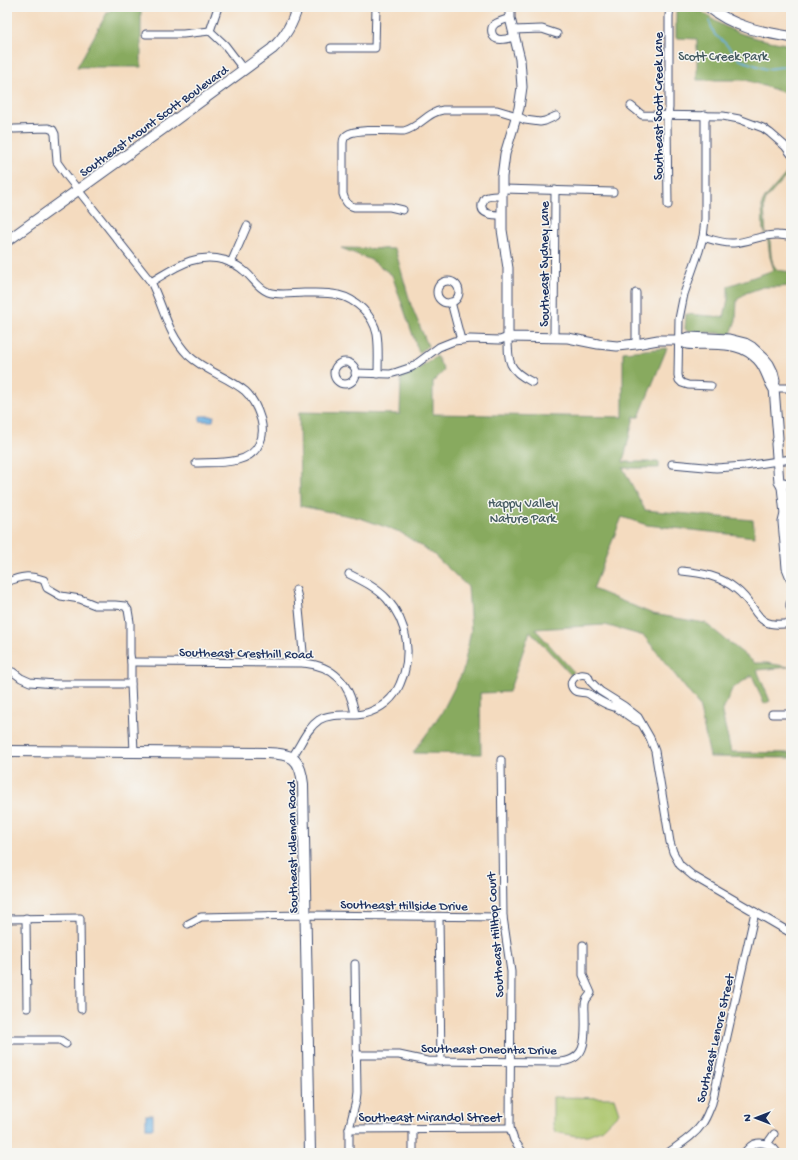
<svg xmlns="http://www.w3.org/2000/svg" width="798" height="1160" viewBox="0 0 798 1160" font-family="'Gochi Hand',sans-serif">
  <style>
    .green { fill: #abc56b; stroke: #637a64 }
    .forest { fill: #88aa5f; stroke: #526c5e }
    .water { fill: #6cb1e2; stroke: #4470a0 }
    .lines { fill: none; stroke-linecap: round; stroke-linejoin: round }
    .stream { stroke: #6cb1e2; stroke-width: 1.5 }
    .minor-casing { stroke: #3c496d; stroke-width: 9 }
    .tertiary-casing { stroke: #3c496d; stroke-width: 11 }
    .secondary-casing { stroke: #3c496d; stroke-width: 12 }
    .minor { stroke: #fff; stroke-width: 7 }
    .tertiary { stroke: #fff; stroke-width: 9 }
    .secondary { stroke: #fff; stroke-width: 10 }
    .labels { text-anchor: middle; stroke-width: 3; stroke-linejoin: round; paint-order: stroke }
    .park-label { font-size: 13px; fill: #465c62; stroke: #f6f6f2 }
    .street-label { font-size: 13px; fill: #1b2f5e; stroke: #f6f6f2 }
  </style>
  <rect width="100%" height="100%" fill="#f6f6f2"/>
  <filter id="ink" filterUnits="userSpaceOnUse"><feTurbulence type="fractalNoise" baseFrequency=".025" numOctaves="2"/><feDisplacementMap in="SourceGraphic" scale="8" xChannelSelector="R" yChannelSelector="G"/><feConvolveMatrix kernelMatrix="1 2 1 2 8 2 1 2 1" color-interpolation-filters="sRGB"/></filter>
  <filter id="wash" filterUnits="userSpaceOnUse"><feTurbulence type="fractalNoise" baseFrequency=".012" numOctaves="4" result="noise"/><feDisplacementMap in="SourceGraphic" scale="16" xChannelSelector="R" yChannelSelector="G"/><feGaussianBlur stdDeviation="0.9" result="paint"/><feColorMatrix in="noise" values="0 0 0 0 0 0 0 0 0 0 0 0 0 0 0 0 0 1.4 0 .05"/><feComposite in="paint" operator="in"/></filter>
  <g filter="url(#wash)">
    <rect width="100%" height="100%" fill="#f4dbbf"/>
    <path class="green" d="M553,1097L614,1098L619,1113L603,1129L588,1135L576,1136L555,1132L553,1125Z"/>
    <g class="forest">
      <path d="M115,7H141V67H77L107,13Z"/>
      <path d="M677,7H695L697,11L700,10C731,35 754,38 791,45V95L746,80H697V39L676,38V12Z"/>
      <path d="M791,168V171L766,199L764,206L766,236L770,241L771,255L773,264L777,270L791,272V286L779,287H763L746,293L737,300L736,320L731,334L687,331L685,329L686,314L724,317L728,299V286L774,270L770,257L768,241L766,236L764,230H763L762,204L765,198Z"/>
      <path d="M341,248L395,249L411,305L428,346L419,353L392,275L371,260Z"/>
      <path d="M667,348L639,417H634L623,462H659V468H623L645,510L753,520L755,537L647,525L622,517L593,589L653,614L705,623L755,663H767L789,667L757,670L770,701L764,704L752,675L732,689L722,713L731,752L791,753V758L710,757L699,705L644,636L605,625L535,629L574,672L571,675L530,631L509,692L480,693L481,754L413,753L441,714L463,671L471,630L468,587L433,554L400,532L360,518L300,506L299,412L400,414L401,378L411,374L437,356L444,371L433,382V414L623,417V352Z"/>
    </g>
    <g class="water">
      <path d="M200,416H214L213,421H200Z"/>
      <rect x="146" y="1115" width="7" height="13"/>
    </g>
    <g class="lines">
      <path class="stream" d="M709,21L715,35L724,42L740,60L766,69L791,66"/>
    </g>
  </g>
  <g filter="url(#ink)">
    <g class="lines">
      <defs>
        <g id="minor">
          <path d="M218,7L210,31L225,45L244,70"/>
          <path d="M510,18C505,20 499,21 495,24C492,26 491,29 492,33C494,43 507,39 514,37"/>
          <path d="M513,30L542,29L557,34"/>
          <path d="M146,34H183L210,31"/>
          <path d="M331,48H375L376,7"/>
          <path d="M631,106L642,115L723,116L739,119L763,128L770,133L785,146L791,154"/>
          <path d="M705,115V219L703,237L699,251L684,294L679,319L678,375L679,380L682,383L688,385L711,386"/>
          <path d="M14,129L48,128L53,130L55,134L57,162L67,176L151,282C164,308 167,333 188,355C205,371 228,377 245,391C253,398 258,410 261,420C263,428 263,437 259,444C249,466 216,462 196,463"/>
          <path d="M502,189L613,192"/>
          <path d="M502,196C497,196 490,195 485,198C484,199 483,202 482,204C480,215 494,215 502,215"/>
          <path d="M668,205L667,121L669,108V16L670,7"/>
          <path d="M403,210L390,207H354C347,205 345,201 343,194V143C343,140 344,137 347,135C355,128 392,131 404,131C420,127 427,112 443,110H497L517,116L525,120L540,122L545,121L556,116"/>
          <path d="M703,237C713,240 724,244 734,243C749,242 763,234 778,235C782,235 787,236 791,237"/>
          <path d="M231,263L247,226"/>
          <circle cx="448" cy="292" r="11"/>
          <path d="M151,282C175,268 195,252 224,260C231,263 238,265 243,270C252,276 257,288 268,292C279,296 293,293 304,293C315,293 327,292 338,295C356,299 373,315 377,334C379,347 378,361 378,374"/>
          <path d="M636,293V344"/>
          <path d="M451,302L461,340"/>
          <path d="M554,338L555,190"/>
          <circle cx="345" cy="373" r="11"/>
          <path d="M355,373L390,374L397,372L412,367L439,347L454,341L470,339L500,340L508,337C508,362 508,370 532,382"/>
          <path d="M774,388H791"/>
          <path d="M672,464L716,468L745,466L791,459"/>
          <path d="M682,571C702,573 720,576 736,589C760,607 752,630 791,623"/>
          <path d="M7,582C22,576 28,575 44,580L47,588L61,596L80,599L95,605H115L125,606L128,610L130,622V654L131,662V684L134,752"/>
          <path d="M296,590L298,598L304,663"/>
          <path d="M131,662L304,663C335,666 350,684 355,714"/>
          <path d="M13,672L21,678L30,682L55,684H131"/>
          <path d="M772,714H791"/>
          <path d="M641,723C632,720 625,713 617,708C614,707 611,706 608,705C601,702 595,698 589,694C584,691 578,694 574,690C566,682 577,671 588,676L590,681L600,691L624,706L638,717L650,738L655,751L670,842L673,852L680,865L693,876L791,933"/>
          <path d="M292,757C301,745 306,729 319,720C332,712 349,717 363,714C372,712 381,707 387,702C393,697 397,691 400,684C413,656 408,623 387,599C377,588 363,581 349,574"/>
          <path d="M501,760L503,917L511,972L510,1128L514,1140L523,1153"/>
          <path d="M439,917L441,1062"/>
          <path d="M26,918L27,1008"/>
          <path d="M7,919L80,918L81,1009"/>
          <path d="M188,924L201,917L305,915L503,917"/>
          <path d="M7,1040H60L66,1044"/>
          <path d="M356,1055H399L427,1061L558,1062C589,1061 585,1036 585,1013C585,1009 584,1004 586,1000C587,998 590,995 591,993L583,975V945"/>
          <path d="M413,1128V1153"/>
          <path d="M349,1129L510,1128"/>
          <path d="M767,1144L774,1134"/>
          <path d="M349,1153V1129L356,1101L357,1093L355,964"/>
          <path d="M668,1153C680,1144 694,1136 702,1124C707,1117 709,1110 712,1103L755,912"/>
          <path d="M744,1153C747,1150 750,1146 754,1144C763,1141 773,1145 777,1153"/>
        </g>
        <g id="tertiary">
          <path d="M510,7V18L520,59L522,87L519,108L505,154L502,177V230L508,268V337L568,338L598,344L617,346L636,344L658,340H678L689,337L729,339L745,343L752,347L764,358L769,364L773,372L775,380L774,388L778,438L776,444L779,482L782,487"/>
          <path d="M678,340C681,341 684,343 687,344C692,345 698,344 703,344C724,345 742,343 758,360C766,368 767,379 773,388"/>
          <path d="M784,483L782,487L785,514L783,522L785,544L787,568L791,578"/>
          <path d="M785,514L789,520L791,544"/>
          <path d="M791,604V607"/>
        </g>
        <g id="secondary">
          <path d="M709,7C733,27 761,32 791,37"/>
          <path d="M7,241L167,126L272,49C285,37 293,24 297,7"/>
          <path d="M7,751L266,753C292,754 300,757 303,784L310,1153"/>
        </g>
      </defs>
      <use href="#minor" class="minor-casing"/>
      <use href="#tertiary" class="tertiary-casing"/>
      <use href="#secondary" class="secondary-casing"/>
      <use href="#minor" class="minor"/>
      <use href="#tertiary" class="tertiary"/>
      <use href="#secondary" class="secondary"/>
    </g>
  </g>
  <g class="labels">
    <g class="park-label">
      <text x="723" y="60">Scott Creek Park</text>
      <text x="523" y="507">Happy Valley<tspan x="523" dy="15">Nature Park</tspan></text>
    </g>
    <g class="street-label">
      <text transform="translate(657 106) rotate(-90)" y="5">Southeast Scott Creek Lane</text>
      <text transform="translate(153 120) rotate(-36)" y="5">Southeast Mount Scott Boulevard</text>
      <text transform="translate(543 264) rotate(-90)" y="5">Southeast Sydney Lane</text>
      <text transform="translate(246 652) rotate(1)" y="5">Southeast Cresthill Road</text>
      <text transform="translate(291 847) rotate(-91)" y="5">Southeast Idleman Road</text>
      <text transform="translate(404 904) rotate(1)" y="5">Southeast Hillside Drive</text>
      <text transform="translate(494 935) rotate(-94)" y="5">Southeast Hilltop Court</text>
      <text transform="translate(714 1038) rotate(-77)" y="5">Southeast Lenore Street</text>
      <text transform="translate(489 1048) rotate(1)" y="5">Southeast Oneonta Drive</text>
      <text x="430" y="1121">Southeast Mirandol Street</text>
    </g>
  </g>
  <rect width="798" height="1160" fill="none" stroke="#f6f6f2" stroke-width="24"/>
  <g transform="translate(756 1118) rotate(270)" stroke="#f6f6f2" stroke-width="3" paint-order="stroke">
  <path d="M0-3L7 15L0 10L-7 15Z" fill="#1b2f5e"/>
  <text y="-6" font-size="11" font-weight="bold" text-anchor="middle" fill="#1b2f5e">N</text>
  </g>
</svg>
